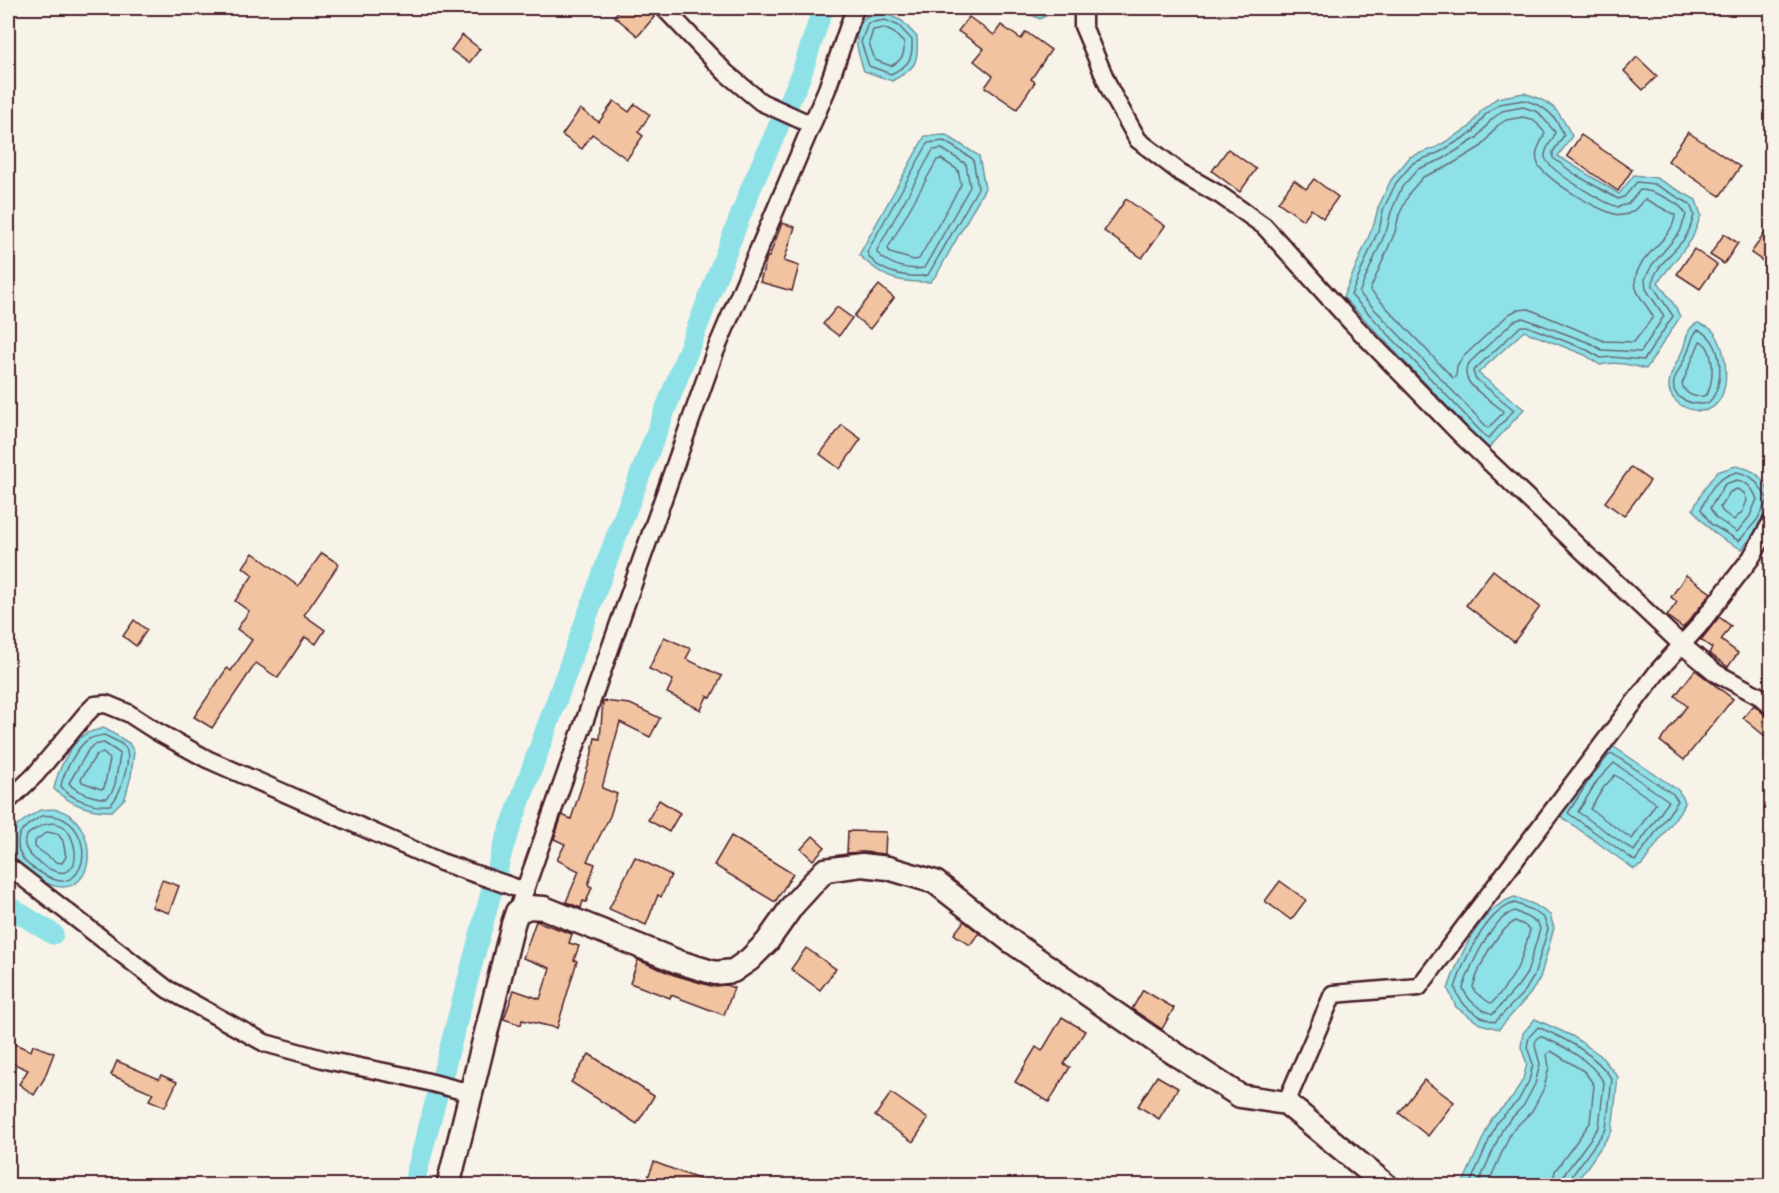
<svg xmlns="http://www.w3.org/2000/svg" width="1779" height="1193" viewBox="0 0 1779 1193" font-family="Dekko,sans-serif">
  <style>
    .water { fill: #8fe1e8; stroke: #73939c; stroke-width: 1.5 }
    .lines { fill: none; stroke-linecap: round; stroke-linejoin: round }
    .shore { stroke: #666d77; stroke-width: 1.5 }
    .canal { stroke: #8fe1e8; stroke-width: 21 }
    .building { fill: #f1c3a0; stroke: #4a1f2b; stroke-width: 1.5 }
    .street-casing { stroke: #4a1f2b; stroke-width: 21 }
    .secondary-casing { stroke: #4a1f2b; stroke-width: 27 }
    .street { stroke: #f7f3e8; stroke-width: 16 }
    .secondary { stroke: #f7f3e8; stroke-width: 22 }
  </style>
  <rect width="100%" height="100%" fill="#f7f3e8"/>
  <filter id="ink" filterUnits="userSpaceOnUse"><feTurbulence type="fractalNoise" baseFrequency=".0167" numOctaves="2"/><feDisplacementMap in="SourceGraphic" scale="12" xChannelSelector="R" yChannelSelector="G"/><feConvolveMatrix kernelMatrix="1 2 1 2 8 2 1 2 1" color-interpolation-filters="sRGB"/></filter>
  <g filter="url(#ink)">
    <g class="water">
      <path d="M1017,8H1060L1040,19Z"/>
      <path d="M886,14L902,21L917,37C919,64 915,68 892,81L864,71C857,49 851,37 865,17Z"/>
      <path d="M1524,93C1553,102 1558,109 1572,136L1558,156L1619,194L1634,175L1656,178L1696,200L1701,215L1692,239L1658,282L1675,306L1680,317L1646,369C1630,365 1616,361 1600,365L1585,355L1524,331L1478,373L1524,409L1488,449L1343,297L1374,224L1378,208L1391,180L1410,157L1437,147L1470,127L1481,111L1497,98Z"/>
      <path d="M946,135L979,156L985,188L937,274L930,282C895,283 884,278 859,255L925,136Z"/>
      <path d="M1698,323C1702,325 1707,326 1711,329C1730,346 1735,412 1699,411C1691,410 1684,408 1678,403C1658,387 1676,367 1683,349C1687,338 1686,328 1698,323Z"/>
      <path d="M1736,466C1751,469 1759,473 1766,486C1779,509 1755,532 1742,549C1720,540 1707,528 1693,509L1706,486L1717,472Z"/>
      <path d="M104,728L129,743L134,752L131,776L125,798L112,811C91,812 69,804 54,789C57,772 70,744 85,734C91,731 98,730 104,728Z"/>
      <path d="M1614,747L1678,790L1684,799L1685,804L1642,865L1634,869L1562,817L1560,811L1606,749Z"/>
      <path d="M40,810C46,810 53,808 58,810C95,818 100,887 62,887C50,887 34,877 25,870C19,865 15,858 13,851C7,826 22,822 40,810Z"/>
      <path d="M1515,897L1535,905L1550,915L1554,928L1540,978L1530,994L1499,1029L1480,1024L1456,1007L1448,989C1459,957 1480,907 1515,897Z"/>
      <path d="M1535,1019L1572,1036L1600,1055L1618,1077L1612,1131L1583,1173L1572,1185H1462L1492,1118L1513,1097L1523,1079L1527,1064L1521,1047L1523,1033Z"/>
    </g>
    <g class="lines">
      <g class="shore">
        <path d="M885,20L899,26L912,40C913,60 909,65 891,74L869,66L861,42L868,23Z"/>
        <path d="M884,28L894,33L904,43C905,55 901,61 891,66L875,60L869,43L873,30Z"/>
        <path d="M1524,100C1545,106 1555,114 1564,135L1553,152V158L1576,175L1618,199L1624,197L1637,182L1654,184L1690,204L1694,215C1692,223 1689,231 1685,238C1676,250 1650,271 1653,286L1673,316L1644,360L1611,357L1601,358L1587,350L1527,326H1521L1473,371L1475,378L1514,410L1488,439L1351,295L1380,226L1383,210L1396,183L1413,163L1440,152L1473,132L1485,115L1499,104Z"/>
        <path d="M1523,107L1538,112L1555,132C1554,141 1544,147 1545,157C1547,170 1604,203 1618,207L1628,204L1640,190C1652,190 1683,203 1686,215L1680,232L1652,265L1645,279L1646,289L1664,316L1641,352L1602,350L1590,343L1523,318L1514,321L1470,362C1454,383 1490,398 1503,411L1502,414L1488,428L1359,293L1387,229L1391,212L1402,187L1418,169L1443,159L1477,138L1491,120L1502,111Z"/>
        <path d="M1523,117L1534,120L1545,133C1541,144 1533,151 1538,164C1543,178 1608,218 1623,215C1634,214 1638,205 1645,199L1675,215C1674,242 1629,258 1636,288C1639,299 1649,307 1653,317L1634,342L1604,341L1529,309L1517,310L1509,314L1462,358L1457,366L1456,377L1453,378L1370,290L1395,232L1399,215L1410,192L1423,177L1447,167L1482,146L1497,126L1506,120Z"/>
        <path d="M944,141L973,159L978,188L928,275C908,279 875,272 867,252L928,143Z"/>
        <path d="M942,149L966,164L970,187L924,268C908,271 889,265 877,253V250L933,150Z"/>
        <path d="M941,159L958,170L961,185L919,259L914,260L890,253L888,248L937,160Z"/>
        <path d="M1698,330C1724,338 1726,387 1708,403C1695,406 1670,400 1674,381C1677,371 1685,361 1688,351C1692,343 1691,336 1698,330Z"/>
        <path d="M1700,341C1715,347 1715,383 1706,395C1696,399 1685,395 1682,384Z"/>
        <path d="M1737,472C1757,476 1757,485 1768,499L1757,520L1739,541L1711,524L1701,509C1710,489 1716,478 1737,472Z"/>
        <path d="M1737,480C1748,482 1753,489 1757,499L1750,516L1737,532L1716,518L1710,508L1725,484Z"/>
        <path d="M1737,489L1744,493L1747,500L1743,511L1734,520L1723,512L1720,507L1730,492Z"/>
        <path d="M104,735C110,738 120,742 125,747C133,757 120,797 110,805C95,807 69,799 61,786C63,773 78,745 89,739C93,737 99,736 104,735Z"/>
        <path d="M104,743L118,752L120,755L115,784L112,792L107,798C97,799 75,792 69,783L89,749L94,745Z"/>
        <path d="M103,753L110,759L104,788L101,789L82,782L81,779L96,755Z"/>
        <path d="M1613,754L1673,794L1678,801L1635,861L1568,813L1591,777L1609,755Z"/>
        <path d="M1614,763L1669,801L1634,851L1578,812L1597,781Z"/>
        <path d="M1615,775L1656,803L1632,839L1590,809L1604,787Z"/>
        <path d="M41,816C90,810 94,878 63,881C53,882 38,871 30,866C25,862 21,857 19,851C14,830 26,827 41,816Z"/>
        <path d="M56,823C59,825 62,825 64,827C75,836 82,867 65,872C52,876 15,850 27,836C28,833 32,832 34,830C42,825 46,823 56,823Z"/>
        <path d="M47,832L58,834L63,841L66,857L62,863L56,862L35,847V841Z"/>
        <path d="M1515,903L1532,910L1544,918L1548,929L1534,976L1525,991L1495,1022C1477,1017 1461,1007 1455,988C1463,962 1486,910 1515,903Z"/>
        <path d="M1515,911L1538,923L1540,929L1527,973L1518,986L1493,1014C1480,1010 1467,1000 1463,988C1470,967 1492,917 1515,911Z"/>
        <path d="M1515,921L1524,925L1530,930C1521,964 1516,976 1493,1002L1490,1003L1475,992L1473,987C1480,964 1494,934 1515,921Z"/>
        <path d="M1469,1186L1497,1122L1518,1101L1529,1081L1533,1064L1527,1047L1529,1037L1538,1027C1566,1039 1594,1053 1612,1079L1606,1129L1569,1180L1568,1186"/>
        <path d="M1477,1186L1504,1126L1524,1105L1535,1084L1540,1064L1535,1046L1536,1039L1540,1036C1564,1046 1589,1059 1604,1082L1599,1127L1563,1176L1561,1186"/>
        <path d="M1487,1186L1511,1132L1532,1111L1544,1088L1549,1067L1547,1054L1551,1051L1585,1072L1594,1085L1590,1123L1555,1171L1552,1186"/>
      </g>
      <g class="canal">
        <path d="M8,906L53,934"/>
        <path d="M413,1186L503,848L613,545L751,188L800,78L823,8"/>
      </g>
    </g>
    <g class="building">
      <path d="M621,8H643L654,17L638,36L614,16Z"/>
      <path d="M969,17L994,35L1001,25L1021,39L1026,32L1051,50L1031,79L1035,82L1017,109L985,87L993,76L974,61L984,49L958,31Z"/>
      <path d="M462,35L480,49L469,63L451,50Z"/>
      <path d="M1637,57L1657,76L1643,90L1624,71Z"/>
      <path d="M614,101L629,112L635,104L650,115L638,132L643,136L627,159L592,134L582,149L562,135L580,109L599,122Z"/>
      <path d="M1688,132L1740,167L1720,196L1668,161Z"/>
      <path d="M1581,135L1632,170L1618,191L1567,156Z"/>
      <path d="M1228,149L1256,169L1240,192L1212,171Z"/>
      <path d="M1314,179L1338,197L1323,218L1311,209L1303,220L1278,202L1294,180L1306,189Z"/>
      <path d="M1126,199L1165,226L1142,258L1104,231Z"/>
      <path d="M782,223L795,227L784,261L799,266L792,291L760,282L767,257H769Z"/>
      <path d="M1772,223V267L1751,253Z"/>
      <path d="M1724,234L1738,243L1724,264L1710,255Z"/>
      <path d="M1694,249L1717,265L1700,289L1677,274Z"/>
      <path d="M879,285L894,298L870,329L854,316Z"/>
      <path d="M837,307L852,318L839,336L823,324Z"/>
      <path d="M842,425L861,439L840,469L820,454Z"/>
      <path d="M1631,467L1650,481L1624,516L1605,502Z"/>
      <path d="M253,553L298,586L322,553L339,564L304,615L325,630L316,644L305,637L278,678L256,663L212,728L194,717L227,668L231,671L252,640L237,629L249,611L235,601L253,575L243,567Z"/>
      <path d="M1493,570L1540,607L1514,642L1466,605Z"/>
      <path d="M1686,575L1711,593L1683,628L1667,616L1677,602L1671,597Z"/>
      <path d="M1719,617L1731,626L1721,640L1738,653L1728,667L1709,653L1712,648L1701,640Z"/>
      <path d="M134,620L147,630L136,646L123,636Z"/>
      <path d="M664,637L691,649L686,659L722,676L711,698L707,696L701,710L667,693L673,680L649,669Z"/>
      <path d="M1695,670L1733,699L1684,760L1660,741L1687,706L1675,696Z"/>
      <path d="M603,701L630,704L660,718L650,737L620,722L602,788L617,794L610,816L587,861L595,864L588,885L592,887L586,902L583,901L581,908L566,902L579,871L557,860L565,844L554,839L562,815L571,819L591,757L595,738L600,739Z"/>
      <path d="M1754,705L1765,715L1772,717V742L1743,718Z"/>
      <path d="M659,800L680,813L669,832L648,820Z"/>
      <path d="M848,831L886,832L885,854L863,852L847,853Z"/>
      <path d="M731,836L793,874L775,902L714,865Z"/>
      <path d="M813,836L825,847L813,860L801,849Z"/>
      <path d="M635,857L671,875L661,897L658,895L646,925L609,909Z"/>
      <path d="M162,880L179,886L169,913L152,907Z"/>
      <path d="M1280,881L1306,900L1291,920L1265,901Z"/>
      <path d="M536,921L572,934L569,943L579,946L574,960L577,961L557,1028L522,1020L521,1025L504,1019L514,990L540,999L550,968L523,958Z"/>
      <path d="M964,921L979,933L970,945L954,934Z"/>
      <path d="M806,948L836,969L820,990L791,969Z"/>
      <path d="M638,960L674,975L711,986L726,985L734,988L724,1015L671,995L670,998L630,983Z"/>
      <path d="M1143,990L1174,1008L1162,1029L1132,1009Z"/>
      <path d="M1062,1017L1085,1031L1064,1064L1070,1067L1049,1102L1015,1082L1036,1047L1042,1051Z"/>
      <path d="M8,1041L31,1051L33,1045L54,1053L44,1079L34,1095L19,1084L28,1070L8,1061Z"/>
      <path d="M589,1054L654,1096L637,1124L571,1082Z"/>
      <path d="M117,1061L159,1079L161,1075L177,1082L165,1107L149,1100L153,1093L111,1075Z"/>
      <path d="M1157,1076L1178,1088L1159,1119L1138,1106Z"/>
      <path d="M1424,1080L1454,1102L1428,1136L1399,1113Z"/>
      <path d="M891,1093L928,1119L913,1142L875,1116Z"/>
      <path d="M654,1162L712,1184V1185H645Z"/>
    </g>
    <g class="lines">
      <defs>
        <g id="street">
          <path d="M664,8L726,73L761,102L812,125"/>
          <path d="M1083,8V26L1111,92L1138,140L1181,173L1220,195L1264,226L1350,321L1460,434L1588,556L1682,645L1716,673L1761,697L1772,707"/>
          <path d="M8,801L35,775L86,714L95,705L106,704L128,713L156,731L207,759L441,862L525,891"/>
          <path d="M8,866L167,989L265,1043L330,1061L405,1076L471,1093"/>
          <path d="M517,912L715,352L827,89L855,8"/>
          <path d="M1286,1103L1333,994L1419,987L1658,671L1697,628L1751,558L1772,521"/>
        </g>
        <path id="secondary" d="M448,1186L513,924L517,912L529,907L544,908L679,962L715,973L733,971L749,960L767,942L793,905L825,870L862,865L888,868L935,882L1012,942L1154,1040L1240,1096L1286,1103L1387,1186"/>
      </defs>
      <use href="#street" class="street-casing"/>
      <use href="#secondary" class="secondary-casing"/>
      <use href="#street" class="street"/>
      <use href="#secondary" class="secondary"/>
    </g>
  </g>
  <rect width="1779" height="1193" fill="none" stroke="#f7f3e8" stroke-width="30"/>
  <rect x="15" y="15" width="1749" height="1163" fill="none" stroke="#4a1f2b" stroke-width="2" filter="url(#ink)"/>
</svg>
